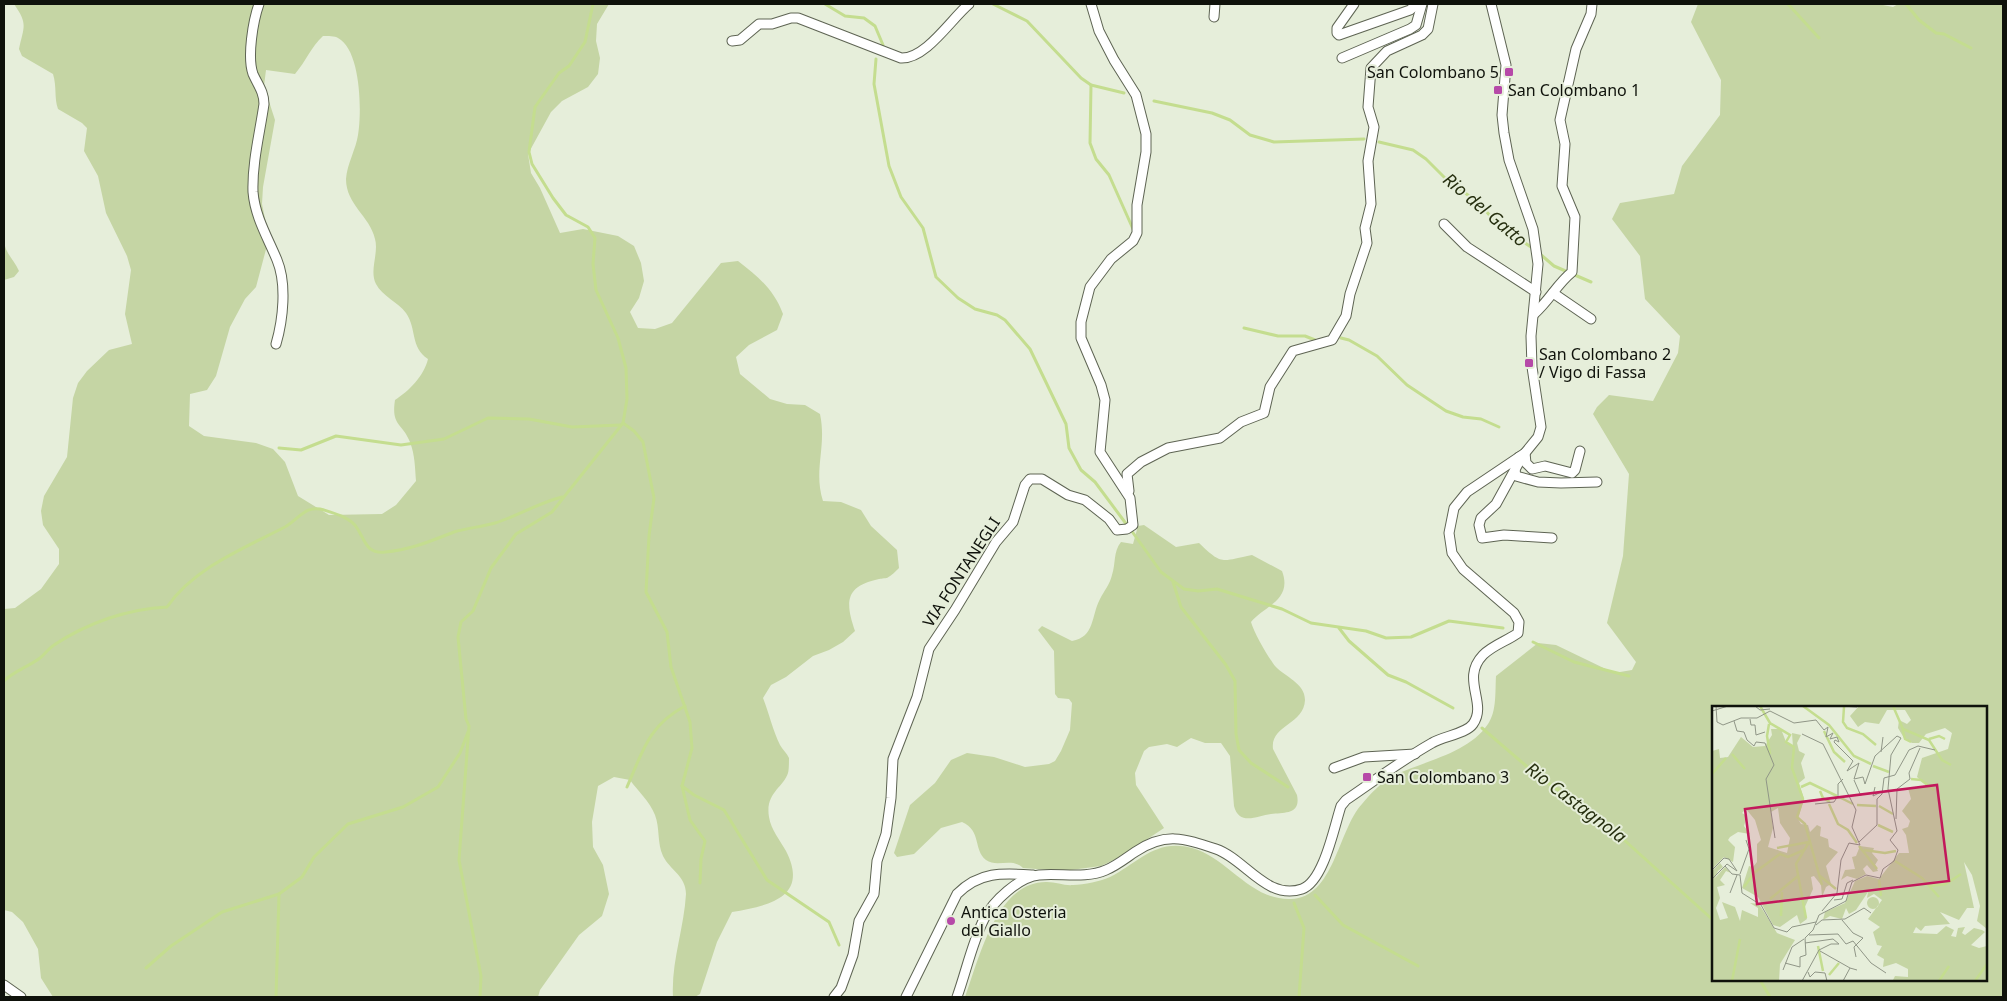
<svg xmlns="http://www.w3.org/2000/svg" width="2007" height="1001" viewBox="0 0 2007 1001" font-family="'Noto Sans',sans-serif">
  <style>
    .green { fill: #c5d5a4; fill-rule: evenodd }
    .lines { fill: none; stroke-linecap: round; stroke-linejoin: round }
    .stream { stroke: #c4dd8f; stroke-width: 3 }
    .minor-casing { stroke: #5e6453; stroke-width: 11 }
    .minor { stroke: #fff; stroke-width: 9 }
    .poi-dot { fill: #b649a8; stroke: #e6eeda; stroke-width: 2 }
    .labels { text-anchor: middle; stroke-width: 4; stroke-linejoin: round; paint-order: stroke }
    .poi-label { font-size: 16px; fill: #0f120b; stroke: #e6eeda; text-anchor: start }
    .street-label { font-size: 16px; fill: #0f120b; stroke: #e6eeda }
    .water-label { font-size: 18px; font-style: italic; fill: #262f0f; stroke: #e6eeda }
    .inset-river { fill: none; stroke: #c4dd8f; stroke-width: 2.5 }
    .inset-road { fill: none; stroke: #909687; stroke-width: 1 }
    .view { fill: #c2185b; fill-opacity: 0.15; stroke: #c2185b; stroke-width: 2.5 }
    .inset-edge { fill: none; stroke: #0f120b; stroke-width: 2.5 }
  </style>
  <rect width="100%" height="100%" fill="#e6eeda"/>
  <g class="green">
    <path d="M14,4H609L597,24L596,41L600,58L598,74L588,87L562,101L551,112L528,154L531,173L540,188L560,233L583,229L618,236L634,246L641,263L644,281L639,298L630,312L638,328L655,329L672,323L721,263L738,261C759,277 774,290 783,314L777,330L749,345L736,357L740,374L770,399L787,404L805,405L820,414C827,447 813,470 823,501L841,502L861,510L871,526L897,550L899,568C896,571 891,576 887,578C886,578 879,579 879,579C845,586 845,602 855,631L843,642L829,650L813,656L786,677L771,685L763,698C769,713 773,731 780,745C782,749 787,753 789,758C789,761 789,770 788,773C783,788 765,793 769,817C771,830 780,840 786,851C810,898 767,906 732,912L717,942L700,994L695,997H673C671,962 684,929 686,894C686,876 670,870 663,856C657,843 660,828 655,815C650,802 638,791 630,780L614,777L598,786L592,822L593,847L603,865L609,894L602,916L579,935L540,990L538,997H53L41,978L38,949L23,922L12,912L4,910V609L15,608L41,589L59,564V549L43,525L41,511L44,496L67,457L73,398L78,383L87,371L109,350L132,344L125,314L131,270L127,256L106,213L98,176L84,151L87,128L82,123L58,109C54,98 57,87 53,74L22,56L19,49C24,26 28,24 14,4ZM323,36C328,36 335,36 338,38C361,50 362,112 358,135C356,149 347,164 346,179C346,205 370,216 375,239C379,253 369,271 376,284C382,296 398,302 406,313C417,329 410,347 428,359C424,376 409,391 395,400C391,426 402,422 410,442C415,455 415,468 416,481L396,505L382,514L329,515L298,496L285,462L273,449L256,443L204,436L189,426L190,394L207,390L216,376L230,327L245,299L256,287L269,238L262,204L263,187L275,120L264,86L266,70L295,74C306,61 311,47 323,36Z"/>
    <path d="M1698,4H1878L1893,7L1898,4H2003V997H965C979,960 996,881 1047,882C1056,882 1065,886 1073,885C1084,885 1101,881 1110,877C1139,862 1156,838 1192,848C1228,858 1251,901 1291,899C1334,898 1338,830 1362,804C1370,794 1382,782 1393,776C1423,761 1468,754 1488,724C1497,711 1495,691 1496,676L1538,643L1556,645L1614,673L1632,670L1636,662L1607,623L1623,556L1629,474L1593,414L1597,407L1609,395L1653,401L1678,353L1680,336L1645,299L1640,256L1612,219L1620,203L1674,194L1682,166L1720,115L1721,80L1691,22ZM1986,707V980H1713V707Z"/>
    <path d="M4,240C5,254 14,259 19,271L14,277L4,280Z"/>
    <path d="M1144,525L1176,547L1199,543C1223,566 1221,561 1252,555L1282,571C1293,600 1264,606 1251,622C1254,633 1268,657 1275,666C1285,677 1305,683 1305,700C1304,725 1270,725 1273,749L1297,795C1301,815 1284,812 1271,814C1257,816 1239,826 1234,806L1230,756L1221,743H1205L1191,738L1177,747L1167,744L1149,747L1144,751L1135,773L1136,785L1164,828L1122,856L1101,866L1063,871L1023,868C1012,857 997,868 986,860C973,850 982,831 962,822L941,828L914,854L897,857L894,853L910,805L935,783L951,760L967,753L994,757L1025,767L1049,764L1055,761L1061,751L1070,730L1072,703L1069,699L1058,698L1055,694L1054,651L1038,630L1042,626L1072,641C1095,637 1091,616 1100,599C1104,591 1110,584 1112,575C1116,563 1113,552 1121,542L1133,544L1138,526Z"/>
  </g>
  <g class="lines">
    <g class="stream">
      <path d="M825,4L845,16L864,18L875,26L883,45"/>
      <path d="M993,4L1027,21L1081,78L1091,85L1124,93"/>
      <path d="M1788,4L1819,38"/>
      <path d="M1906,4L1919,20L1936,33L1944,34L1971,48"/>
      <path d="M876,59L874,84L889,166L901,197L923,228L936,277L958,298L975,309L997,315L1005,320L1030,349L1066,424L1069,448L1081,470L1095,482L1127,525"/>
      <path d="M1091,85L1090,143L1096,159L1109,175L1133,229"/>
      <path d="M1154,101L1212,113L1230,120L1250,135L1274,142L1364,139"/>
      <path d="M1379,142L1413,150L1426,159L1447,180L1479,203L1498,225L1534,249"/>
      <path d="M1539,253L1554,266L1591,282"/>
      <path d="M1244,328L1278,336H1305L1315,340"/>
      <path d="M1341,338L1349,340L1377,356L1407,385L1446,411L1463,417L1481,419L1499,427"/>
      <path d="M623,423L634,431L643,442L654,498L649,536L646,592L667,632L671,667L690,722L692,748L682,786L690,820L705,841L701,859L700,883"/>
      <path d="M279,448L301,450L336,436L401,445L444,439L488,418L529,419L572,427L621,425"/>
      <path d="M1131,530L1161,572L1184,589L1198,591L1217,589L1282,609L1311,623L1366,631L1386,638L1411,637L1449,621L1503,628"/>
      <path d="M1173,582L1181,607L1226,665L1235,681L1236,734L1239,750L1251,763L1288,787"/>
      <path d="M1339,628L1349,641L1388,675L1406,682L1453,708"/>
      <path d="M1533,642L1574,662L1629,676"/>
      <path d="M4,681C14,671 28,667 40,658C45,654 48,649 54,645C87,623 127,609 167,607C194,568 244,548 285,527C299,519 306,504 324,510C334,513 351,518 357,528C365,540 366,554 385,552C410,550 431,541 454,532C467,528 481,527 495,523C518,516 538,503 562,497"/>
      <path d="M1482,728L1538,776L1603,821L1713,920"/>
      <path d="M682,786L694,795L724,810L767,880L829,922L839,945"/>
      <path d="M627,787C643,751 648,726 685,706"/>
      <path d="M1315,895L1343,925L1418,966"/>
      <path d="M1294,903L1304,928L1299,997"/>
      <path d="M146,968L171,946L222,912L279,894L302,877L314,857L348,824L403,807L438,787L460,753L468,732"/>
      <path d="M1760,980L1770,997"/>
      <path d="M276,997L279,894"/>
      <path d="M480,997L481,976L459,860L469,726L466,719L458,637L461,622L473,611L491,568L516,534L552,512L623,423L627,399L626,368L618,338L596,290L593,264L595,238L588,227L566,215L553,198L532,164L529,152L535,107L559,73L569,66L585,42L593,4"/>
    </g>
    <defs>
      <g id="minor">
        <path d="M259,4C253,21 247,57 253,74C258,85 264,92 264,104C260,132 252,163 253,192C255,217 268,238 277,260C287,284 283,320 276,344"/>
        <path d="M1354,4L1337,28V33L1339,35L1410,10L1417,4"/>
        <path d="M1214,17L1215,4"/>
        <path d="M732,41L740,40L759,24H772L791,18H798L901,58C926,59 951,19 969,4"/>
        <path d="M1342,58L1410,29L1416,25L1422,4"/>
        <path d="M1444,224L1467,247L1536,292"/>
        <path d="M1553,293L1591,319"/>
        <path d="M1534,314C1549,301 1557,284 1572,272L1575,217L1562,186L1565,144L1560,120L1576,49L1591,14L1592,4"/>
        <path d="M1525,453L1526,463L1532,469L1545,466L1572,473L1575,470L1580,451"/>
        <path d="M1519,457L1518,464L1496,504L1481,518L1479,525L1482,538L1504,535L1552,538"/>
        <path d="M1515,470L1516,476L1538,482L1561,483L1597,482"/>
        <path d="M1129,491L1127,474L1141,462L1168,448L1220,438L1241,422L1264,413L1270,387L1293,351L1332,340L1346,316L1350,294L1367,243L1365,228L1371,204L1368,161L1374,127L1368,107L1371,68L1387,51L1422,35L1428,29L1433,4"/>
        <path d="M1334,768L1364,757L1415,754"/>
        <path d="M4,985L21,997"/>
        <path d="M834,997L841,988L853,955L859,921L874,894L877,861L886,834L891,798L893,759L917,697L929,649L955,610L996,542L1013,522L1025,485L1030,479H1042L1068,495L1085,500L1109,519L1117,530L1127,529L1133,525L1130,498L1100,452L1105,400L1101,385L1081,338V322L1090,287L1111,259L1133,241L1137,233V205L1146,152V134L1136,95L1114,60L1099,31L1091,4"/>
        <path d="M906,997L957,894C980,871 1003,873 1033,875"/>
        <path d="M957,997C966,972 972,943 984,919C993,901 1019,877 1039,875C1062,873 1085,879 1106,870C1116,866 1126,858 1135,852C1165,832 1183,838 1216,849C1245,859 1267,901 1302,889C1324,881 1334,827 1341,806L1346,800C1374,781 1402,760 1432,743C1443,736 1466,734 1473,724C1488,703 1460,679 1483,655C1493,645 1507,641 1518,633L1519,622L1514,613L1463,569L1452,553L1449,533L1454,508L1467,492L1525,453L1538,437L1541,427L1532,367L1531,336L1538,264L1533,229L1509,160L1504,133L1502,115L1506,65L1491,4"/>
      </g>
    </defs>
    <use href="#minor" class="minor-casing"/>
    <use href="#minor" class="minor"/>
  </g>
  <g class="poi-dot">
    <rect x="1504" y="67" width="10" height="10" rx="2.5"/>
    <rect x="1493" y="85" width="10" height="10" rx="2.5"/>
    <rect x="1524" y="358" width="10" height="10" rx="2.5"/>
    <rect x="1362" y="772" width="10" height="10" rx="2.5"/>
    <circle cx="951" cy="921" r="5"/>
  </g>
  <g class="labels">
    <g class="poi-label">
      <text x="1499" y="78" text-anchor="end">San Colombano 5</text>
      <text x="1508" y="96">San Colombano 1</text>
      <text x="1539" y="360">San Colombano 2<tspan x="1539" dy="18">/ Vigo di Fassa</tspan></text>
      <text x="1377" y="783">San Colombano 3</text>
      <text x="961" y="918">Antica Osteria<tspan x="961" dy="18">del Giallo</tspan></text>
    </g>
    <g class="street-label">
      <text transform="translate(961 572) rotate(-57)" y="6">VIA FONTANEGLI</text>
    </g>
    <g class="water-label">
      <text transform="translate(1485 210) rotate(40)" y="6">Rio del Gatto</text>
      <text transform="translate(1576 803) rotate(37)" y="6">Rio Castagnola</text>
    </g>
  </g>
  <g transform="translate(1712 706)">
    <rect width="275" height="275" fill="#e6eeda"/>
    <path d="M147,0H275V223L265,215L268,200L260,169L252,156L262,202H255L247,214L228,206L238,218L213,220L209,225L204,221L201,227L225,228L234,220L242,224L239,230L244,231L246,222L253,221L250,227L253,229L262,222L270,224L273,226L259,239L267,242L275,240V275H172L181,274L183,270L196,271V263L184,257L171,261L172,253L165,249L170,240L165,239L161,226L168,221L156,213L170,194L162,188L155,192L156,186L144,204L137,208L134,202L130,213L118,210L111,214L113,206L133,197L143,175L155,170L167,173L187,147H197L194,129L190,123L196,121L198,115L190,105L199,93L196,82L215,80L205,71L210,52L236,43L240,27L233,22L214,28L207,37H200L192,32L186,22L187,14L195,18L199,14L193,4H175L167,18L153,16L146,21L138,10ZM59,23H69L74,36L81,41L80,27L89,29L85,37L87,45L93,48L89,57L93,72L87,77L92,93L86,113L89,118L96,119L98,126L105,119L109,121L108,130L116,133L117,141L126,146L114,160L119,178L114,181L110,191L109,179L102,170L99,171L101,183L92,203L95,213L88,218L85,209L68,221L61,219L46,191L30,182L37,160L41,161L45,156V138L49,134L43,114L34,103L30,107L35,110L32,120L38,128L26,126L18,131L16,134L23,141L21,156L12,151L0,163V45L7,43L8,52L16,51L29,31L41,41L53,40L60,29ZM66,102L68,117L78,132L75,147L56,141L61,122L59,106ZM148,140L162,142L160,147L166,154L163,159L166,165L161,166L155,159L151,163L154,168L145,173L135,170L129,174L133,164L143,163L140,151L144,150ZM8,157L11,161L6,165L3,172L13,161L19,167L14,165L8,174L13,179L5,181L8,192L4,202L8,214L16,212L10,196L23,201L28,215L30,204L46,211V202L38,197L47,198L65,227L83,234L68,258L67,275H0V165ZM155 197a6 6 0 1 1 12 0a6 6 0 1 1-12 0Z" fill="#c5d5a4" fill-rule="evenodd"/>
    <path class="inset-river" d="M48,0L58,17L78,29L74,36L82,41L80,62L91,93L85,111L93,118L110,179M91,0L117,19L142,50L159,58M181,0L191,23L217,34L230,54L239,59M132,1L131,16L135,22L151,28L164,39M57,18L55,30L58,48M190,21L193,33L199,36M112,25L122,46L133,56M217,33L227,30L233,33M20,48L33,63M161,60L177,66M0,68L14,52M199,73L209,74L222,84M89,81L98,77L125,90M108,85L111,92L118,96M127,91L141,98M117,98L126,118L136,124L145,137M145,99L164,100M167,100L181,108M166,119L181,126M147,140L165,163M65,142L97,136M152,144L173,147L184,145M183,155L210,172L227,191M108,170L124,183M167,174L169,190M218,180L234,178L249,168M32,181L42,167L68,148L76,151L92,144M58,193L86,170M69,210L70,186M94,212L84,158L97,136M106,240L111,265M117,269L127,257M20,275L28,233M227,275L237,260M263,275L275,258"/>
    <path class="inset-road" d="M4,0L5,16L11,19L29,12H45L58,5M43,0L48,4L58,3M129,0L145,1M0,5L16,0M58,5L82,17L104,14L112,24L116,21L114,31L121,27L118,33L125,31L127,36L123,34L122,36L141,55L135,65L147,57L142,73L151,71L153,78L163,50L185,30L189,32L179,49L176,83L185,125L178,134L186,144L182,155L171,163L168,172L154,169L140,176L134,195L107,209L101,224L93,232L94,249L88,251V261L73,257M38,13L39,19H43L44,29L53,26M22,15L25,25L32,26L35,34L42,40L44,36L53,37L62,59L54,73L63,132M90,28L111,38L144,104L140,121L148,139L137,137L129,154L125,187L110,205M169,46L171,31M142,74L149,90M163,81L161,90L169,86M103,98L122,96L126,90V78L131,73M184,113L185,83L198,73L197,67L208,42M147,136L165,119V93L170,88L172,72L183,69L197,44L206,40L223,44M0,164L12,152L17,153L25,165L15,158L13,160L20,168L28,169L30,187L49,199L62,222L75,226L80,221L104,216M28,168L37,143L34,134M0,173L13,160M18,187L25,169M122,194L130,193L135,177L141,174M130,214L141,227L151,232L142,241L144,251M104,219L110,214L133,213L152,202L159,207M97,229L126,228L134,238L141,235L159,257L174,267M108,245L138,262M71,264L80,241L92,233M96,266L98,271L103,266L113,267L115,275M90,275L107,244L119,238H127L121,233L93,237M131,275L138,262L145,264"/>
    <path class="view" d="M225,79L237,175L45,198L33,103Z"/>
    <rect width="275" height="275" class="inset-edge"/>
  </g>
  <rect width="2007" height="1001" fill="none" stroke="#0f120b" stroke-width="10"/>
</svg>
